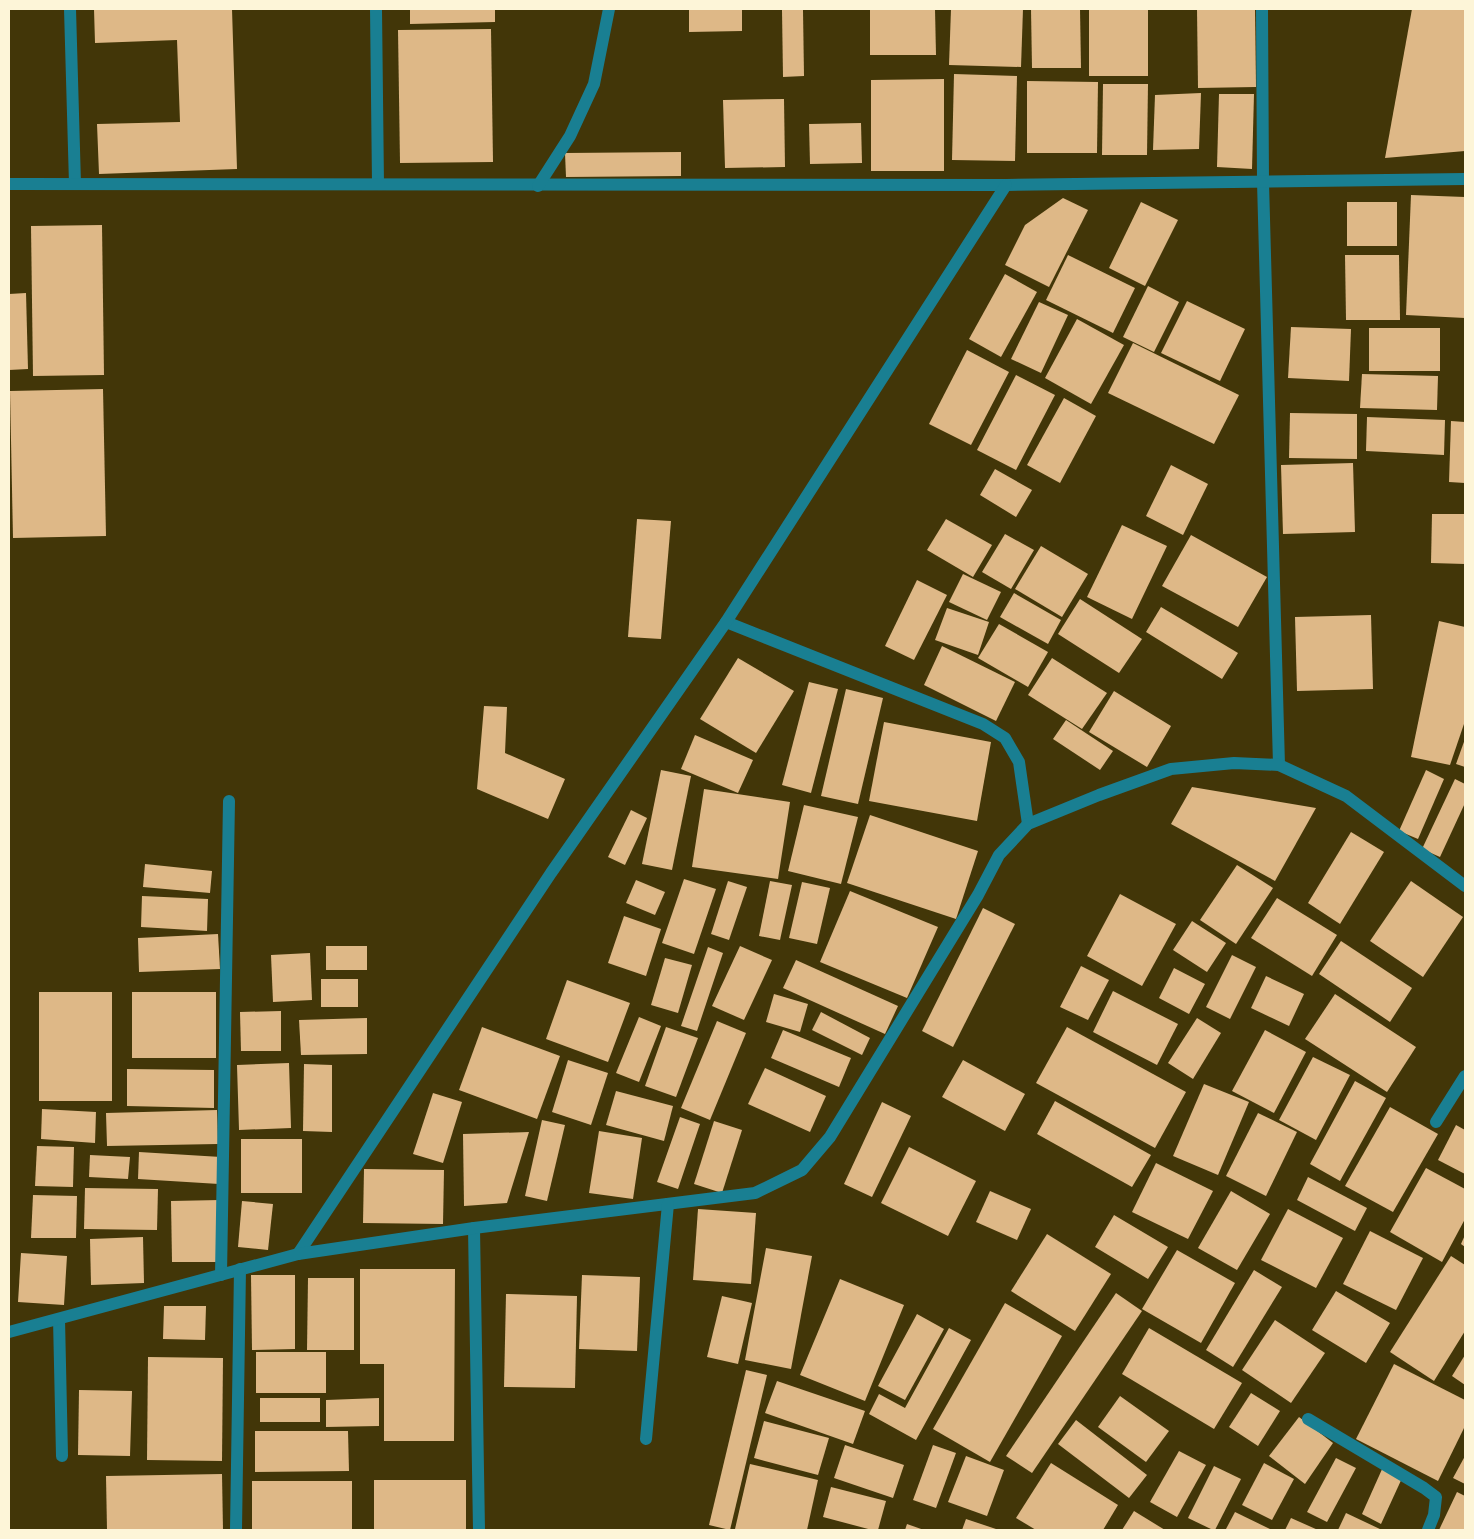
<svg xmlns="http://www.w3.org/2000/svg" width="1474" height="1539" viewBox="0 0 1474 1539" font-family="Helvetica,sans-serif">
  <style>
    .building { fill: #deb887 }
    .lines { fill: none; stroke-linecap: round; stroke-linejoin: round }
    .minor { stroke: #197f92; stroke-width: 12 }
  </style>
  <rect width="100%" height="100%" fill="#423608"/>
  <g class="building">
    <path d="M94,9H232L237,169L99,174L97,124L180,122L177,40L95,43Z"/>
    <path d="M410,9H495V22L410,24Z"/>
    <path d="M689,9H742V31L689,32Z"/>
    <path d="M870,9H935L936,55H870Z"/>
    <path d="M951,9H1023L1021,67L949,65Z"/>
    <path d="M1031,9H1080L1081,68H1032Z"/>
    <rect x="1089" y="9" width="59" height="67"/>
    <path d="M1197,9H1255L1256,87L1198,88Z"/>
    <path d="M1412,9H1465V151L1385,158Z"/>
    <path d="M782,10H803L804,76L783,77Z"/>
    <path d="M491,29L493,162L400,163L398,30Z"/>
    <path d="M954,74L1017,76L1015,161L952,160Z"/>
    <path d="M944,79V171H871V80Z"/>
    <path d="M1027,81L1098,82L1097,153H1027Z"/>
    <path d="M1103,84H1148L1147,155H1102Z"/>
    <path d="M1201,93L1199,149L1153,150L1155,95Z"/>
    <path d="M1219,94H1254L1252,169L1217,167Z"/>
    <path d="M784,99L785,167L725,168L723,100Z"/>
    <path d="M861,123L862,163L810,164L809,124Z"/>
    <path d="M681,152V176L566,177L565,153Z"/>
    <path d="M1411,195L1465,197V318L1406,315Z"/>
    <path d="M1063,198L1088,210L1049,287L1005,265L1025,225Z"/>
    <path d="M1141,202L1178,220L1145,286L1109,268Z"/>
    <rect x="1347" y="202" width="50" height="44"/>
    <path d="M102,225L104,375L33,376L31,226Z"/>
    <path d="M1068,255L1135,288L1113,333L1046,300Z"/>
    <path d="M1345,255H1399L1400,320H1346Z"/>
    <path d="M1005,274L1037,292L1001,357L969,339Z"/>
    <path d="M1148,286L1179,302L1154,352L1123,337Z"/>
    <path d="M26,293L28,369L9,370V294Z"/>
    <path d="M1187,301L1245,329L1220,381L1161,353Z"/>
    <path d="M1039,302L1068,315L1041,373L1011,359Z"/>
    <path d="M1077,319L1124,345L1091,404L1045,378Z"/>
    <path d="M1291,327L1351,329L1349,381L1288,378Z"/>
    <rect x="1369" y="328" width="71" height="43"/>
    <path d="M1133,343L1239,395L1214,444L1108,393Z"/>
    <path d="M967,350L1009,372L971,445L929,424Z"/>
    <path d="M1362,374L1438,376L1437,410L1360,408Z"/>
    <path d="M1016,375L1055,395L1016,470L977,450Z"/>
    <path d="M103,389L106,536L13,538L10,391Z"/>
    <path d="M1064,398L1096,416L1060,483L1027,465Z"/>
    <path d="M1290,413L1357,414V459L1289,458Z"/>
    <path d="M1367,417L1445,420L1444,455L1366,451Z"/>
    <path d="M1451,421L1465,422V483L1449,482Z"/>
    <path d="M1353,463L1355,532L1283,534L1281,465Z"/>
    <path d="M1171,465L1208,484L1183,535L1146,516Z"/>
    <path d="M995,469L1032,490L1016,517L980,495Z"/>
    <path d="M1432,514H1465V564L1431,563Z"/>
    <path d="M637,519L671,521L661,639L628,637Z"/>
    <path d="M946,519L992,545L973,577L927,550Z"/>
    <path d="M1122,525L1167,546L1132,619L1087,597Z"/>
    <path d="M1005,534L1034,550L1011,589L982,572Z"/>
    <path d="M1191,535L1267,577L1238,627L1162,586Z"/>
    <path d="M1041,546L1088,574L1062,617L1015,589Z"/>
    <path d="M963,574L1001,592L987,620L949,602Z"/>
    <path d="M917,580L947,595L914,660L885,646Z"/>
    <path d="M1014,593L1061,620L1048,644L1000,617Z"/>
    <path d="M1080,599L1142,639L1119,673L1058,634Z"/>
    <path d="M1161,607L1238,653L1222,679L1146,632Z"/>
    <path d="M947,608L989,622L978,655L935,640Z"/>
    <path d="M1371,615L1373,689L1297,691L1295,617Z"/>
    <path d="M1439,621L1465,627V721L1450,765L1411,757Z"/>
    <path d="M999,624L1048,652L1028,687L978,658Z"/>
    <path d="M942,646L1015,682L996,721L924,685Z"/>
    <path d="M738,658L794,691L756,753L700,719Z"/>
    <path d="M1052,658L1107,693L1082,729L1028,695Z"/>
    <path d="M809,682L838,689L811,793L782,785Z"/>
    <path d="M846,689L883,698L858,804L821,796Z"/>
    <path d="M1114,691L1171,726L1147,767L1089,732Z"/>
    <path d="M484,706L507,707L505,753L565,779L548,819L477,789Z"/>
    <path d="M1066,720L1113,751L1100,770L1053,739Z"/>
    <path d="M884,722L991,742L977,821L869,801Z"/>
    <path d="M695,735L753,760L738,793L681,769Z"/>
    <path d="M1465,739V767L1456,764Z"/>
    <path d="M661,770L691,776L672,870L642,864Z"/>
    <path d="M1426,770L1444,779L1418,839L1399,831Z"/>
    <path d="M1455,779L1465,784V803L1440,857L1422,849Z"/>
    <path d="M1192,787L1316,808L1275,881L1171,824Z"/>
    <path d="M704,789L790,802L778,879L692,867Z"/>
    <path d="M804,805L858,817L841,884L788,871Z"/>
    <path d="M631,810L647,818L625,865L608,857Z"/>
    <path d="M870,815L978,851L956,919L847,883Z"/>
    <path d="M1351,832L1384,852L1340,924L1308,903Z"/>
    <path d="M145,864L212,871L210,893L143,887Z"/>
    <path d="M1237,865L1273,888L1236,944L1200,920Z"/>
    <path d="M684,879L716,889L694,954L662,943Z"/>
    <path d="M636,880L665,892L655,915L626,903Z"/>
    <path d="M728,881L747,887L729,940L711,934Z"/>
    <path d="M770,881L792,885L780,940L759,936Z"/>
    <path d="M1411,881L1463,917L1423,977L1370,941Z"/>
    <path d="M802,882L830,888L817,944L789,938Z"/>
    <path d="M850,891L938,927L907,998L820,962Z"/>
    <path d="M1120,894L1176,924L1142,986L1087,956Z"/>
    <path d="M142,896L208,899L207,931L141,927Z"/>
    <path d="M1277,898L1337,935L1312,976L1251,938Z"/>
    <path d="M983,908L1015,924L953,1047L922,1031Z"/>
    <path d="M624,916L661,929L646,976L608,963Z"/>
    <path d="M1192,921L1226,943L1207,972L1173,950Z"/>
    <path d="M218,934L220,969L139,972L138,938Z"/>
    <path d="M1341,941L1412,988L1390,1022L1319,974Z"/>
    <rect x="326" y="946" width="41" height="24"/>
    <path d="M740,946L772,960L744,1020L712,1006Z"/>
    <path d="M708,947L723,953L697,1031L681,1026Z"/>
    <path d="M310,953L312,1000L273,1002L271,955Z"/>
    <path d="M1232,955L1256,967L1230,1019L1206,1007Z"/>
    <path d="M665,958L692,965L678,1013L651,1005Z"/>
    <path d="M796,960L898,1006L885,1034L783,988Z"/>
    <path d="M1081,966L1109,980L1088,1020L1060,1007Z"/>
    <path d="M1174,968L1205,984L1189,1014L1159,998Z"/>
    <path d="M1266,976L1304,994L1289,1026L1251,1008Z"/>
    <rect x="321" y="979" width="37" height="28"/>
    <path d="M567,980L630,1003L608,1062L546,1039Z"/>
    <path d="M1113,991L1178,1024L1157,1065L1093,1032Z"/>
    <rect x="39" y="992" width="73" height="109"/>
    <rect x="132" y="992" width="84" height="66"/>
    <path d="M774,994L808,1004L800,1032L766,1022Z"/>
    <path d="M1335,994L1416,1047L1387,1092L1305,1039Z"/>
    <path d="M281,1011V1051H241L240,1012Z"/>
    <path d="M821,1012L870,1038L862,1055L812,1030Z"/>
    <path d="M639,1017L661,1026L639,1082L616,1073Z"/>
    <path d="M367,1018V1054L301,1055L299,1020Z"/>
    <path d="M1197,1018L1221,1033L1193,1079L1168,1063Z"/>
    <path d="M717,1021L746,1033L710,1120L681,1108Z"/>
    <path d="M482,1027L560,1056L537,1119L459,1090Z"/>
    <path d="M666,1027L698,1038L676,1097L645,1086Z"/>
    <path d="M1067,1027L1186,1092L1155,1148L1036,1083Z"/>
    <path d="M783,1030L851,1058L839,1087L771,1058Z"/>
    <path d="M1265,1030L1306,1052L1274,1113L1232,1091Z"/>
    <path d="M1313,1057L1350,1075L1316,1140L1279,1120Z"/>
    <path d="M568,1060L608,1073L591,1125L552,1112Z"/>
    <path d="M963,1060L1025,1094L1005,1131L942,1097Z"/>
    <path d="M289,1063L291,1128L239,1130L237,1065Z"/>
    <path d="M304,1064L332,1065V1132L303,1131Z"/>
    <path d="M765,1068L826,1096L810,1132L748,1104Z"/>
    <path d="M127,1069L214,1070V1108L127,1106Z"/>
    <path d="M1355,1081L1386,1098L1340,1181L1310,1164Z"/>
    <path d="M1204,1084L1249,1102L1218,1175L1173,1156Z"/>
    <path d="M616,1091L673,1106L664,1141L606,1125Z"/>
    <path d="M433,1093L462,1102L443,1163L413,1154Z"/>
    <path d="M1055,1101L1151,1155L1132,1187L1037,1134Z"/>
    <path d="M882,1102L911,1116L872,1197L844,1184Z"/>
    <path d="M1390,1107L1438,1134L1393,1212L1345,1186Z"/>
    <path d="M42,1109L96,1112L95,1143L41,1139Z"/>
    <path d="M217,1110L218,1144L107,1146L106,1113Z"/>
    <path d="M1258,1113L1297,1132L1266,1196L1226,1176Z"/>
    <path d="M680,1117L700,1124L678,1189L657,1182Z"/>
    <path d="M542,1120L565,1125L547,1201L525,1196Z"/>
    <path d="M714,1121L742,1130L722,1193L694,1184Z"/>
    <path d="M1456,1125L1465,1130V1174L1438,1160Z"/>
    <path d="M599,1131L642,1138L633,1199L589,1193Z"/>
    <path d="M529,1132L507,1203L464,1206L463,1134Z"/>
    <rect x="241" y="1139" width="61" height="54"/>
    <path d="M37,1146L74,1147L73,1187L35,1186Z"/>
    <path d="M909,1147L976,1181L948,1236L881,1203Z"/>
    <path d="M139,1152L221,1157L219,1184L138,1179Z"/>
    <path d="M90,1155L130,1157L128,1179L89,1177Z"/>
    <path d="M1156,1163L1213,1191L1188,1239L1132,1212Z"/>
    <path d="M1426,1168L1465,1189V1219L1442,1262L1390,1232Z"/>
    <path d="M364,1169L444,1170L443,1224L363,1223Z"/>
    <path d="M1308,1177L1367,1208L1355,1231L1297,1200Z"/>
    <path d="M85,1188L158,1189L157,1230L84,1229Z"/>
    <path d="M990,1191L1031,1209L1017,1240L976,1222Z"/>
    <path d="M1231,1191L1270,1214L1237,1270L1198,1248Z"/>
    <path d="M33,1195L77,1196L76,1238H31Z"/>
    <path d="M220,1200L221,1262H172L171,1201Z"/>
    <path d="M242,1201L273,1204L268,1250L238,1247Z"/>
    <path d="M698,1209L756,1213L751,1284L693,1280Z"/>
    <path d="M1288,1209L1343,1238L1316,1288L1261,1260Z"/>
    <path d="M1114,1215L1168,1247L1148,1279L1095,1247Z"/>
    <path d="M1370,1231L1423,1258L1396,1310L1343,1284Z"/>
    <path d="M1047,1234L1111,1274L1075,1331L1011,1291Z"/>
    <path d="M1465,1235V1247L1461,1244Z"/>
    <path d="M143,1237L144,1283L91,1285L90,1239Z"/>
    <path d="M766,1248L812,1256L791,1369L745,1360Z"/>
    <path d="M1177,1250L1235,1283L1201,1343L1142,1309Z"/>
    <path d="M21,1253L67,1256L64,1305L18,1302Z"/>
    <path d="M1451,1256L1465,1265V1331L1434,1381L1390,1352Z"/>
    <path d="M360,1269H455L454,1441H384V1364H360Z"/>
    <path d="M1254,1270L1282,1287L1233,1367L1206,1350Z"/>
    <path d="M251,1275H295V1349L252,1350Z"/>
    <path d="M582,1275L640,1277L637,1351L579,1349Z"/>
    <path d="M308,1278H354V1350H307Z"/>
    <path d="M840,1279L904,1305L865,1401L800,1375Z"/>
    <path d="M1336,1291L1390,1323L1366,1363L1312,1330Z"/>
    <path d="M1116,1293L1142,1311L1032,1473L1006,1456Z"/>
    <path d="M506,1294L577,1296L575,1388L504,1387Z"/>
    <path d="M722,1296L752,1303L738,1364L707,1357Z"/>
    <path d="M1005,1303L1062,1336L990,1462L933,1429Z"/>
    <path d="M164,1306H206L205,1340L163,1339Z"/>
    <path d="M917,1314L944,1329L905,1400L878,1386Z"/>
    <path d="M1275,1320L1325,1353L1291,1403L1242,1370Z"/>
    <path d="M949,1328L971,1340L916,1440L869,1414L879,1394L905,1408Z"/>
    <path d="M1149,1328L1242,1383L1214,1429L1122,1374Z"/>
    <rect x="256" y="1352" width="70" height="41"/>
    <path d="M1465,1355V1385L1452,1376Z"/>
    <path d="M148,1357L223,1358L222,1461L147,1460Z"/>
    <path d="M1394,1364L1465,1400V1426L1438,1481L1356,1439Z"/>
    <path d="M746,1370L767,1375L730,1530L709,1525Z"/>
    <path d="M777,1381L865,1411L853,1444L765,1413Z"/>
    <path d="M79,1390L132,1391L130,1456L78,1455Z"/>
    <path d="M1251,1393L1280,1411L1258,1446L1229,1427Z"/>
    <path d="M1120,1396L1169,1431L1146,1462L1098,1427Z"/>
    <rect x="260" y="1398" width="60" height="24"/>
    <path d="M379,1398V1426L326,1427V1400Z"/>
    <path d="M1299,1417L1333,1443L1305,1484L1269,1456Z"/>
    <path d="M1076,1420L1147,1475L1129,1498L1058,1444Z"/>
    <path d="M764,1421L829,1438L818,1475L754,1458Z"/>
    <path d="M255,1431H348L349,1471L255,1472Z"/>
    <path d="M845,1445L904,1465L893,1498L834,1478Z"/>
    <path d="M933,1445L956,1453L936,1508L913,1500Z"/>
    <path d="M1179,1451L1206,1465L1177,1517L1150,1502Z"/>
    <path d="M966,1456L1004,1470L987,1516L948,1502Z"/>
    <path d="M1465,1456V1484L1453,1478Z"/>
    <path d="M1336,1458L1356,1468L1327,1522L1307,1512Z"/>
    <path d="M1051,1463L1118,1505L1103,1530H1036L1016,1518Z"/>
    <path d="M1264,1463L1294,1479L1272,1520L1242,1505Z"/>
    <path d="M750,1464L818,1480L807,1530L735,1529Z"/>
    <path d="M1214,1466L1241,1479L1215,1530H1213L1188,1518Z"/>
    <path d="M1383,1467L1403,1476L1381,1524L1362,1514Z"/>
    <path d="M222,1474L223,1530H107L106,1476Z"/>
    <rect x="374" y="1480" width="92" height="50"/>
    <rect x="252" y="1481" width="100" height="49"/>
    <path d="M831,1487L886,1501L878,1530H872L823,1517Z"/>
    <path d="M1457,1492L1465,1496V1530H1439Z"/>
    <path d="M1134,1511L1165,1530H1122Z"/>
    <path d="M1235,1512L1272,1530L1226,1529Z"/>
    <path d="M1346,1513L1382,1530H1338Z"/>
    <path d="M1291,1518L1318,1530H1285Z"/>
    <path d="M966,1519L999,1530H962Z"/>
    <path d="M907,1524L924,1530H905Z"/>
  </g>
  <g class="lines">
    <g class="minor">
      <path d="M70,9L75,184"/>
      <path d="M376,9L378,184"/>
      <path d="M1262,9L1263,182L1279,765"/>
      <path d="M9,184L1006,185L1465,179"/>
      <path d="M538,186L570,136L594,84L609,9"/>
      <path d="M726,622L983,724L1005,738L1019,762L1028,824"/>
      <path d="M1436,1122L1465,1076"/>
      <path d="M474,1228L479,1530"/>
      <path d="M298,1254L551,873L726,622L1006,185"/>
      <path d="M221,1275L229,801"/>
      <path d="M59,1319L62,1456"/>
      <path d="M9,1332L298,1254L474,1228L755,1193L802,1170L830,1137L978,895L999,855L1028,824L1099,795L1171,769L1234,763L1279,765L1346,796L1465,886"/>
      <path d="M1308,1419L1424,1488L1436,1497L1434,1515L1428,1530"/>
      <path d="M646,1439L668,1204"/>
      <path d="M236,1530L240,1269"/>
    </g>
  </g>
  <rect width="1474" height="1539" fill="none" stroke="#fdf5d8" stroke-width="20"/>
</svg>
